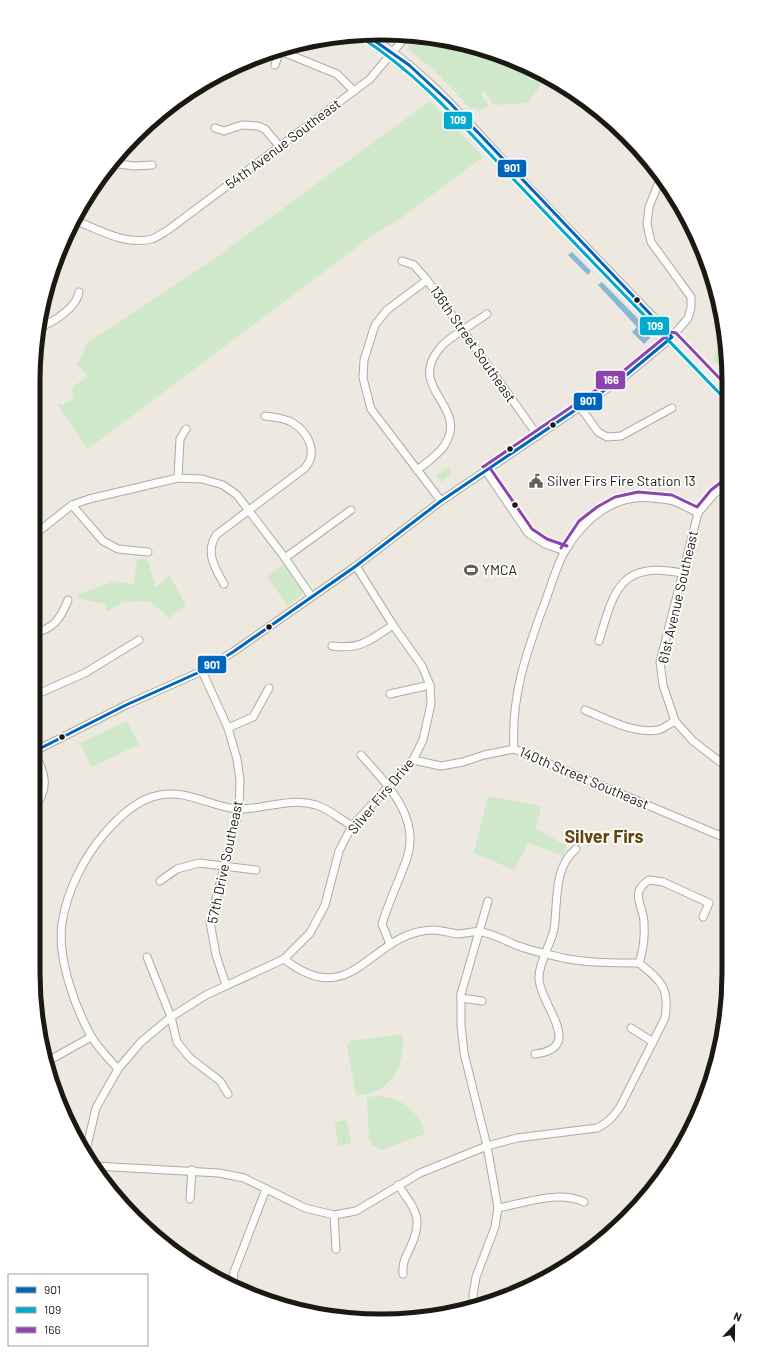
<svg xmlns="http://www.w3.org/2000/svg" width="762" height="1354" viewBox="0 0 762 1354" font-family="Barlow,sans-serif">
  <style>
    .green { fill: #cfe8ca }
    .water { fill: #87b7d4 }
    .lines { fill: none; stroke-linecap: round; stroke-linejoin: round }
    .minor-casing { stroke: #aeaba5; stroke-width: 9 }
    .major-casing { stroke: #b7afa1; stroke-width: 10 }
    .minor { stroke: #fcfcfa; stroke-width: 7 }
    .major { stroke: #f1ede6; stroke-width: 8 }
    .bus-1-casing { stroke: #fff; stroke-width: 6 }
    .bus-2-casing { stroke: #fff; stroke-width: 6 }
    .bus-3-casing { stroke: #fff; stroke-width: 6 }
    .bus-1 { stroke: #0065bd; stroke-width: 3 }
    .bus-2 { stroke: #00a9ce; stroke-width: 3 }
    .bus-3 { stroke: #8e44ad; stroke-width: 3 }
    .bus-dot { fill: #1c1913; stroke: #fff; stroke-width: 1.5 }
    .labels { text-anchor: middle; stroke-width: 3.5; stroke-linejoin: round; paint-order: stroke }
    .street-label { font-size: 14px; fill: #1c1913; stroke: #fff }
    .poi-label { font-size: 14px; fill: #1c1913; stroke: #fff; text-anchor: start }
    .district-label { font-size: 18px; font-weight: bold; fill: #61450a; stroke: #fff }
    .rim { fill: none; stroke: #1c1913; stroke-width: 5 }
    .line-badge { stroke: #fff; stroke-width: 1.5 }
    .badge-label { font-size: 11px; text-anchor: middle; font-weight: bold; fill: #fff }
  </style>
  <rect width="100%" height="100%" fill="#ede9e1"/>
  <g class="green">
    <path d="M415,36H419L428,45L436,44L449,48L458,43L464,45L469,55L473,53L479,58L493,52L519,63L530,81L537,75L544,80L528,103L494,105L484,91L481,94L489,106L478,111L477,108H470L435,71L408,49V44Z"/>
    <path d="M430,101L483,157L398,220L370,237L88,449L57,404L63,405L74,398L70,392L74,386L87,377V373L76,364L82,356L87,343L211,261Z"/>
    <path d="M689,225L708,263C693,254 690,241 689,225Z"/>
    <path d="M722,317L726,336V370L713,361L720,338Z"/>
    <path d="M448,467L452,473L441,482L436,476Z"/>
    <path d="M137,559H147L156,587L170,576L186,606L170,618L149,601L123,602L107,612L105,604L78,598L79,594L115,581L134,585Z"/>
    <path d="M283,564L302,590V595L288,606L267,577Z"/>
    <path d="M127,721L139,745L91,767L80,743Z"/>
    <path d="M488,796L541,806L536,828L566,846L563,856L528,843L514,870L474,853Z"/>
    <path d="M402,1034C407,1066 389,1095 356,1095L347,1047L351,1041Z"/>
    <path d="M376,1096C400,1097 419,1110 425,1134L381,1150L372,1145L369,1139L367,1097Z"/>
    <path d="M344,1120L347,1121L351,1143L339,1146L334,1123Z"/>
  </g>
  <g class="water">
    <path d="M572,252L591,271L588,275L568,255Z"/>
    <path d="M602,282L651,332L650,338L644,344L632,332L637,327L598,285Z"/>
  </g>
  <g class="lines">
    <defs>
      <g id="minor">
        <path d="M278,50L337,74L354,91"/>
        <path d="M275,65L280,50"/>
        <path d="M215,128L224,131L242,125L258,126L265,129L280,147"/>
        <path d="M111,163L134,166L152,165"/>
        <path d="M74,220C98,229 125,246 152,239C157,237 163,233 168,230L370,79L407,35"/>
        <path d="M402,261L414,265L427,280L538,436"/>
        <path d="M427,280L387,310L375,325L364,360L363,378L371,409L441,501"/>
        <path d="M40,327C54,322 77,307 79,292"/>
        <path d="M581,408L598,432L607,437L621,436L672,408"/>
        <path d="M417,470C426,463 438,455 444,446C471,406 405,389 440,348C447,338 475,323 487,314"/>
        <path d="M486,471L528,533L545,544L565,551"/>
        <path d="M178,478L180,439L186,429"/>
        <path d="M72,505L103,541L118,549L148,552"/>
        <path d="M34,535L72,505L89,499L178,478L202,479L223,485L237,495L285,558L311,596"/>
        <path d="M285,558L351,510"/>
        <path d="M224,584C215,568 205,553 216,535L305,468C318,453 309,433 293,423C285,418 274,417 265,416"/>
        <path d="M33,633C53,630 61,618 68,600"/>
        <path d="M599,641C614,590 620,561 681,573"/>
        <path d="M332,646C361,650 370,640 393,625"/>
        <path d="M202,671L228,728L237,759L240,780L239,809L210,922L216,955L226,985"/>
        <path d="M390,694L430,685"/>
        <path d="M33,696L85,673L139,640"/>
        <path d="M585,710C607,719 633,734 658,730C663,729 669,724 675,721L693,741L728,768"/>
        <path d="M675,721L663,685L660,662L698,513L714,494L727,484"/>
        <path d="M228,728L253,717L269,688"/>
        <path d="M514,749C511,698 525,657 542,610C549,593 556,566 565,551C584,519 613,494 652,498C659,499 667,499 673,501C682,504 690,509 698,513"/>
        <path d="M33,752L126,705L202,671L233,652L356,566L441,501L624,377L672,337L688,318L691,308V297L651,242L647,224L649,207L661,177"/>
        <path d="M361,755C386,783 421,817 407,858C399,881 389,901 382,924L390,944"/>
        <path d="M413,760L441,766L463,762L484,755L514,749L728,839"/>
        <path d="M33,811C51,785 45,775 33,749"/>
        <path d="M160,881L177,869L199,863L256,870"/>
        <path d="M147,957L171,1017L177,1042L190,1058L220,1081L228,1094"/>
        <path d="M284,959C354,1014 370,931 433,930C441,930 450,933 458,934C465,934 472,931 479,932C491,932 505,941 516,945C531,951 547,954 563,958C588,963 614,963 639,963"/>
        <path d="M639,963C644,949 645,937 644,922C643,904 629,893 649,880L663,882L709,903L703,917"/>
        <path d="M461,998L482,1001"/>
        <path d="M631,1028L653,1042"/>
        <path d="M535,1054C586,1048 540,1005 539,979C538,964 551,944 554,929C558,903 553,867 576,849"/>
        <path d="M48,1061L91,1037"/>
        <path d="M118,1069C109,1059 98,1048 91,1036C75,1007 57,958 62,923C67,891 83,859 104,834C119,817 137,799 160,795C188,789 215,809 240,809C265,809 291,797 316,805C328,808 341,820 352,826"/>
        <path d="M86,1150L96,1108L118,1069L141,1042L171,1017L206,995L284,959L310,933L325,905L339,851L352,826L413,760L423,740L431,704L430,685L422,666L393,625L356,566"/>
        <path d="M95,1166L219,1173L244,1178L305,1208L334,1215L356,1211L420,1173L487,1146L517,1138L597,1128C608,1123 613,1117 620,1107L665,1018C670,988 661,981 639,963"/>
        <path d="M398,1185C416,1211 424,1218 410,1248C405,1258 402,1264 403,1274"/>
        <path d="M190,1199L192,1170"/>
        <path d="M498,1208C526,1203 558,1190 584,1202"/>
        <path d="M334,1215L336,1249"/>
        <path d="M233,1283L234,1272L266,1189"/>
        <path d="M474,1304L473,1295L476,1277L495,1227L498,1208L487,1146L464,1053L461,1025V994L488,901"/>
      </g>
      <path id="major" d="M365,34C428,71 474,131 524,183C591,253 658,323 726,392"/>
    </defs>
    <use href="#minor" class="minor-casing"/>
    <use href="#major" class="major-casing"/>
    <use href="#minor" class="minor"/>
    <use href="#major" class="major"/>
    <defs>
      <path id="bus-1" d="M33,752L126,705L202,671L233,652L356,566L441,501L624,377L672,337L449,102L409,65L365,34"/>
      <path id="bus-2" d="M362,38C424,78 470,134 521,187C587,257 655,326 722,396"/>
      <g id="bus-3">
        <path d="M483,467L621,373L671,332L676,333L726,385"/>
        <path d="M490,468L532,529L547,539L567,546"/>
        <path d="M561,548L579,521L597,507L615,497L638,492L672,495L697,507L711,490L724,480"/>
      </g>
    </defs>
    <use href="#bus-1" class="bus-1-casing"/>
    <use href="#bus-2" class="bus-2-casing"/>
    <use href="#bus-3" class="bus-3-casing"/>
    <use href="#bus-1" class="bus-1"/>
    <use href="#bus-2" class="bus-2"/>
    <use href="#bus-3" class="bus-3"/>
  </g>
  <defs>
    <symbol id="civic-bare" viewBox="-9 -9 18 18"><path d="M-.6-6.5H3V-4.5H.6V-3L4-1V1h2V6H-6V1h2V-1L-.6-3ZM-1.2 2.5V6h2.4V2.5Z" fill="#65625b" stroke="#fff" stroke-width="2.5" paint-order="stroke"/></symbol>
    <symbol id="stadium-bare" viewBox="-9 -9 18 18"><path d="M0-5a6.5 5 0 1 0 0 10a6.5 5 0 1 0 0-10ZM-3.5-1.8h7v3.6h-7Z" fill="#65625b" stroke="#fff" stroke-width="2.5" paint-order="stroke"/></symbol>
  </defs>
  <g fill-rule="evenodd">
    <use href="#civic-bare" x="526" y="471" width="20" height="20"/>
    <use href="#stadium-bare" x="461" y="560" width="20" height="20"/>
  </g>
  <g class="bus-dot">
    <circle cx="637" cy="300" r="3.5"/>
    <circle cx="553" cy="425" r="3.5"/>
    <circle cx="510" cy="449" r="3.5"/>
    <circle cx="515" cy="505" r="3.5"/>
    <circle cx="269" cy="627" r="3.5"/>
    <circle cx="62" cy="737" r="3.5"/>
  </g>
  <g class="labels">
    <g class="street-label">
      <text transform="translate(283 144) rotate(-37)" y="5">54th Avenue Southeast</text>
      <text transform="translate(473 344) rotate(55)" y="5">136th Street Southeast</text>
      <text transform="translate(678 597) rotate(-77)" y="5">61st Avenue Southeast</text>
      <text transform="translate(584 778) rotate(23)" y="5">140th Street Southeast</text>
      <text transform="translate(381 796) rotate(-50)" y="5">Silver Firs Drive</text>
      <text transform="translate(225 862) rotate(-78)" y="5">57th Drive Southeast</text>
    </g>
    <g class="poi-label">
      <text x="547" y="486">Silver Firs Fire Station 13</text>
      <text x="482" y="575">YMCA</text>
    </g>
    <g class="district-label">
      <text x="604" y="843">Silver Firs</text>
    </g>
  </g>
  <path d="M0 0H762V1354H0ZM381 40H381A341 341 0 0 1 722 381V973A341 341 0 0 1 381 1314H381A341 341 0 0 1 40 973V381A341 341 0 0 1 381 40Z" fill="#fff" fill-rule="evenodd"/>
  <path class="rim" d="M381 40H381A341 341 0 0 1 722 381V973A341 341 0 0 1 381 1314H381A341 341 0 0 1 40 973V381A341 341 0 0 1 381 40Z"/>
  <g class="line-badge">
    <rect x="443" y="111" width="30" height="19" rx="4" fill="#00a9ce"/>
    <rect x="497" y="159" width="30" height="19" rx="4" fill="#0065bd"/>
    <rect x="639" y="316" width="31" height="20" rx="4" fill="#00a9ce"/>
    <rect x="595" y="370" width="31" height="20" rx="4" fill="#8e44ad"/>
    <rect x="573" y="392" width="30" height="19" rx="4" fill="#0065bd"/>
    <rect x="197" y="655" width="30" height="19" rx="4" fill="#0065bd"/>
  </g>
  <g class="badge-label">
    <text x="458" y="124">109</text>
    <text x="512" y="172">901</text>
    <text x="655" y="330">109</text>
    <text x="611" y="384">166</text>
    <text x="588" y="405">901</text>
    <text x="212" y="669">901</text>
  </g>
  <rect x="8" y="1274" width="140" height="72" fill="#ffffff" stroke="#a4a3a1"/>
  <rect x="16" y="1287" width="20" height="6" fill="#0065bd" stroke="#a4a3a1"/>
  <text x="44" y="1294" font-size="12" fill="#1c1913">901</text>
  <rect x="16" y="1307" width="20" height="6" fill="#00a9ce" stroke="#a4a3a1"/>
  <text x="44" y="1314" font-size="12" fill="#1c1913">109</text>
  <rect x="16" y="1327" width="20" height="6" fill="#8e44ad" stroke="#a4a3a1"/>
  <text x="44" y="1334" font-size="12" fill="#1c1913">166</text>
  <g transform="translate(734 1326) rotate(22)" stroke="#ffffff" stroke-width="3" paint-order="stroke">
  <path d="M0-3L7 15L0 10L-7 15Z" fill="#1c1913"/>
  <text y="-6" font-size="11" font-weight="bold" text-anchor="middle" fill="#1c1913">N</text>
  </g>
</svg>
